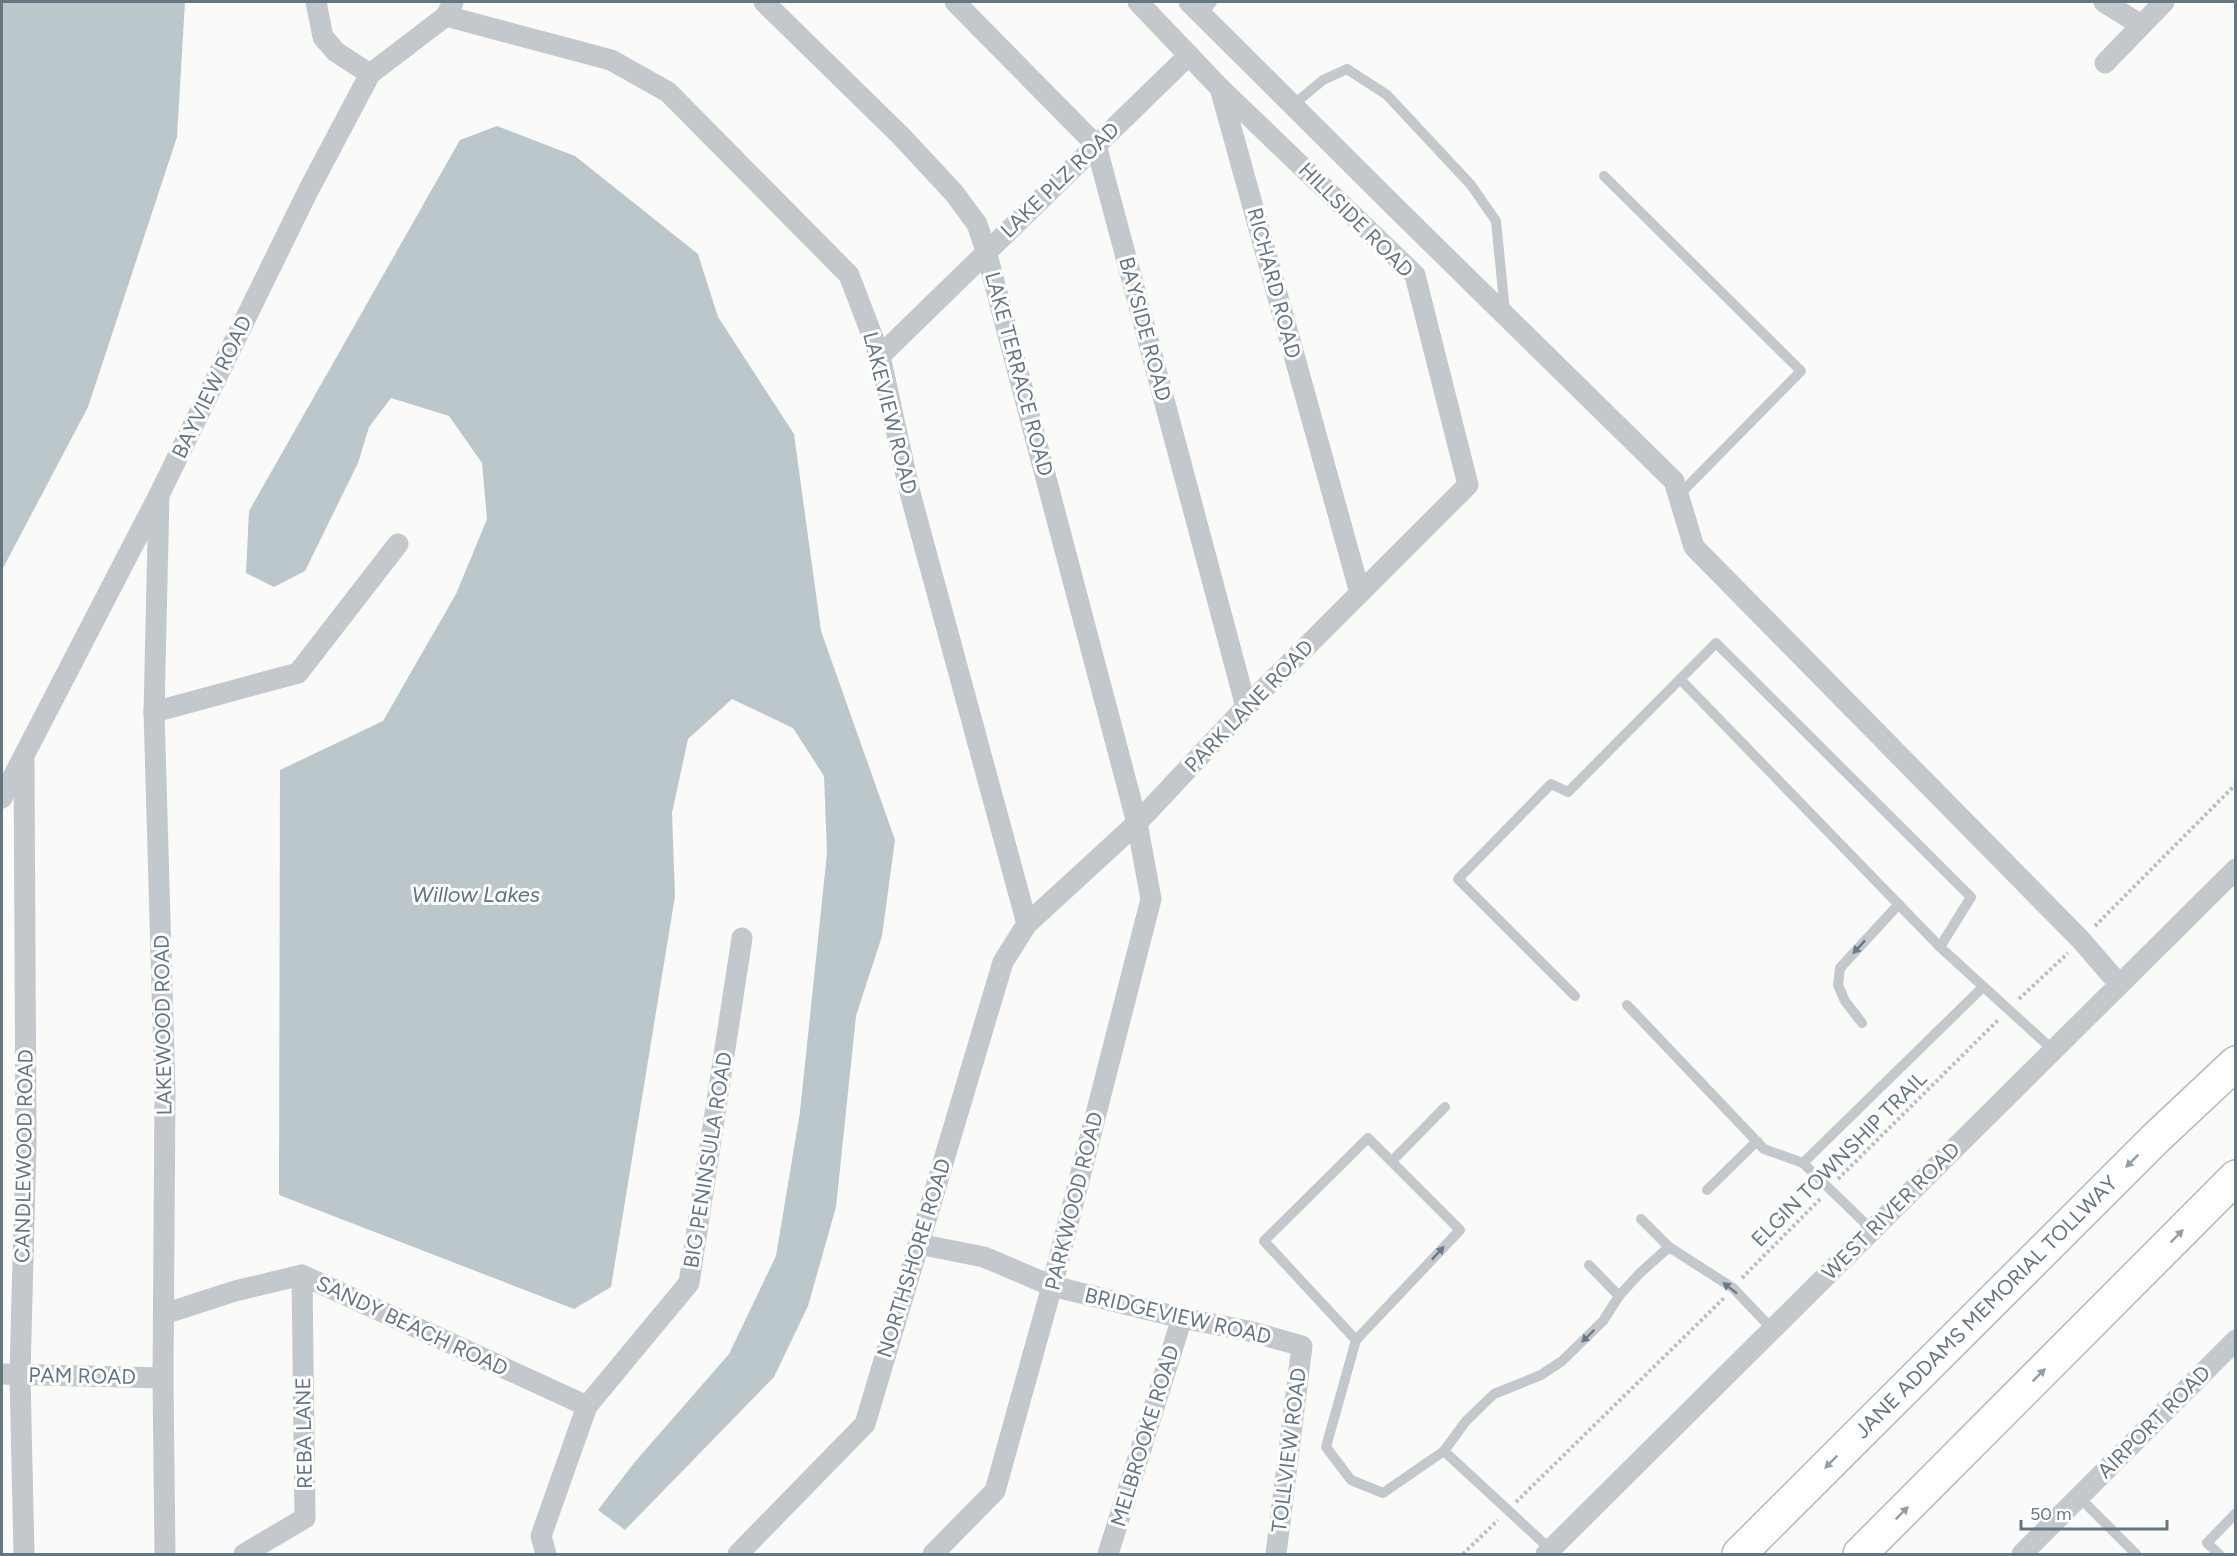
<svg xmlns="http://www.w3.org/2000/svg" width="2237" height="1556" viewBox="0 0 2237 1556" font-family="Figtree,sans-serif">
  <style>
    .water { fill: #bbc7cb }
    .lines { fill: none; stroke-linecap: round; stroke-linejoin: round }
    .highway-casing { stroke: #b4b9bd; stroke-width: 36 }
    .path { stroke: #bbbfc2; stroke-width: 4; stroke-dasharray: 3 3; stroke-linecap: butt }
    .lane { stroke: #c3c8cc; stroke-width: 10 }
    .street { stroke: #c3c8cc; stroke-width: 21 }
    .highway { stroke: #fff; stroke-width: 33 }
    .oneway { fill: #6a7a87 }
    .oneway2 { fill: #939fa8 }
    .labels { text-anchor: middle; stroke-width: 6; stroke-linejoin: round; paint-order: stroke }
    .street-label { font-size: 21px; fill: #657683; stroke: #fff }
    .water-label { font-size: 22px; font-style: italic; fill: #60757c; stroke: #fff }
  </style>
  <rect width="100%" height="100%" fill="#fafaf8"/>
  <g class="water">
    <path d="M2,2H185L177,137L88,407L2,570Z"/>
    <path d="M497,126L575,156L698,254L718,317L794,434L821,631L895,840L882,936L856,1016L836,1207L808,1306L774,1377L625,1530L598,1510L634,1463L729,1354L776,1256L800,1112L827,853L824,776L793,728L732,699L688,739L672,813L675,896L611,1287L574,1309L279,1195L280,770L383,721L456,594L487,519L482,463L449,416L391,398L369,427L358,463L305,571L274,587L246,573L249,511L460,140Z"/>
  </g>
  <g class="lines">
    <defs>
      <g id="highway">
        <path d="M1739,1554L2157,1137L2236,1063"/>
        <path d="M1860,1554L2236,1177"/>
      </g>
    </defs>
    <use href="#highway" class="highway-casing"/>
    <g class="path">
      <path d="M2095,926L2236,784"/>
      <path d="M2019,999L2068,953"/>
      <path d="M1838,1179L1999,1019"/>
      <path d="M1742,1278L1821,1198"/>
      <path d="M1516,1502L1725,1297"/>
      <path d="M1463,1554L1498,1520"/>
    </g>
    <g class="lane">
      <path d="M1203,15L1212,2"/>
      <path d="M1293,105L1323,80L1347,69L1387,95L1471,185L1496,221L1505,312"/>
      <path d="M1604,176L1801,371L1679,495"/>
      <path d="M1680,679L1940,947"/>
      <path d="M1575,996L1458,879L1551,784L1568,792L1716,643L1971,897L1940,947L2053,1050"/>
      <path d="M1627,1005L1764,1149L1803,1163L1872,1230"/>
      <path d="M1862,1023L1845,1001L1838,985L1840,968L1899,904"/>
      <path d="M1392,1161L1445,1107"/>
      <path d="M1803,1163L1983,987"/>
      <path d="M1707,1190L1757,1141"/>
      <path d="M1641,1219L1669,1247"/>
      <path d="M1589,1265L1619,1296"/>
      <path d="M1356,1340L1460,1230L1368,1138L1264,1241L1356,1340L1326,1447L1351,1480L1383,1493L1444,1451L1551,1550"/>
      <path d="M1444,1451L1466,1421L1494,1394L1541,1375L1562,1361L1603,1321L1619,1296L1640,1273L1669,1247L1733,1288L1772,1329"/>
      <path d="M2079,1497L2136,1554"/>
      <path d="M2219,1554L2207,1543L2236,1513"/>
    </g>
    <g class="street">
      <path d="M316,2L323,37L336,52L370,74"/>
      <path d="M764,2L901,136L954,193L977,224L986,251L1137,823L1151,899L1052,1286L995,1491L933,1554"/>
      <path d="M955,2L1096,145L1246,707"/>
      <path d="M1138,2L1220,88L1360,593"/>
      <path d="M1189,2L1400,212L1674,481L1694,547L2081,940L2119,984"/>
      <path d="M2104,2L2141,25"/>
      <path d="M446,16L611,60L668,92L849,275L880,356L910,493L1027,924"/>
      <path d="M2105,63L2164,2"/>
      <path d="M880,356L1189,55"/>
      <path d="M159,495L154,712L165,1091L163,1378L165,1554"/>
      <path d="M154,712L298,673L398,544"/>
      <path d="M24,761L26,1143L20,1375L24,1554"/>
      <path d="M2,798L159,495L308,191L370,74L446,16L453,2"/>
      <path d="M918,1244L984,1257L1052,1286L1182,1318L1249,1331L1302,1346L1276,1554"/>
      <path d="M164,1314L235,1291L302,1275L587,1406"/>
      <path d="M2,1374L163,1378"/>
      <path d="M244,1554L305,1518L302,1275"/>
      <path d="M546,1554L541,1536L587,1406L689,1283L742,938"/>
      <path d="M738,1554L865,1424L1003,962L1027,924L1137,823L1246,707L1468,485L1415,275L1220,88"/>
      <path d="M1108,1554L1182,1318"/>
      <path d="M1546,1554L2236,869"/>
      <path d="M2022,1554L2236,1340"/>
    </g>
    <use href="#highway" class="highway"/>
  </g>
  <defs><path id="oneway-solid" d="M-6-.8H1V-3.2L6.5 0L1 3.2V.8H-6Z" transform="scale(1.5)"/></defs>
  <g class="oneway">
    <use href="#oneway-solid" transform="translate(1859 947) rotate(133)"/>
    <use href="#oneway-solid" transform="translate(1438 1253) rotate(-47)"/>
    <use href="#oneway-solid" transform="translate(1730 1288) rotate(-142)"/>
    <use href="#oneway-solid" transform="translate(1588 1336) rotate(136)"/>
  </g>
  <g class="oneway2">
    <use href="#oneway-solid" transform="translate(2132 1161) rotate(135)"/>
    <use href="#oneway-solid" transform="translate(2177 1236) rotate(-45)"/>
    <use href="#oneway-solid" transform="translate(2039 1375) rotate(-45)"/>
    <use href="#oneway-solid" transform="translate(1831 1462) rotate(135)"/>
    <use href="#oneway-solid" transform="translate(1902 1513) rotate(-45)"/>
  </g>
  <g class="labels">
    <g class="street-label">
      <text transform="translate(1060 180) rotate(-44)" y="7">LAKE PLZ ROAD</text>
      <text transform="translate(1356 220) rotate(45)" y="7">HILLSIDE ROAD</text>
      <text transform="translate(1274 283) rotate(75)" y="7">RICHARD ROAD</text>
      <text transform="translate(1145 329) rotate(75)" y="7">BAYSIDE ROAD</text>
      <text transform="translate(1019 374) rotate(75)" y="7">LAKE TERRACE ROAD</text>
      <text transform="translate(212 387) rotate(-64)" y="7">BAYVIEW ROAD</text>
      <text transform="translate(890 413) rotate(76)" y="7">LAKEVIEW ROAD</text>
      <text transform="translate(1249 706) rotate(-46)" y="7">PARK LANE ROAD</text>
      <text transform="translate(163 1025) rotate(-91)" y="7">LAKEWOOD ROAD</text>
      <text transform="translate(24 1156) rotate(-89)" y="7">CANDLEWOOD ROAD</text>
      <text transform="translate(1839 1159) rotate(-45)" y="7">ELGIN TOWNSHIP TRAIL</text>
      <text transform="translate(708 1160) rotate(-81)" y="7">BIG PENINSULA ROAD</text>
      <text transform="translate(1074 1201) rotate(-76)" y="7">PARKWOOD ROAD</text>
      <text transform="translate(1891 1211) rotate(-45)" y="7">WEST RIVER ROAD</text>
      <text transform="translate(914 1258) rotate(-73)" y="7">NORTHSHORE ROAD</text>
      <text transform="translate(1986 1307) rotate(-45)" y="7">JANE ADDAMS MEMORIAL TOLLWAY</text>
      <text transform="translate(1178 1316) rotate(13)" y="7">BRIDGEVIEW ROAD</text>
      <text transform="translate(412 1326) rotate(25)" y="7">SANDY BEACH ROAD</text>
      <text transform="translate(82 1376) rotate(1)" y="7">PAM ROAD</text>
      <text transform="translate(2154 1422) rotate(-45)" y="7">AIRPORT ROAD</text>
      <text transform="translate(304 1433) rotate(-91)" y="7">REBA LANE</text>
      <text transform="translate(1145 1436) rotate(-73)" y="7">MELBROOKE ROAD</text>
      <text transform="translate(1289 1450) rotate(-83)" y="7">TOLLVIEW ROAD</text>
    </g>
    <g class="water-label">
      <text x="476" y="902">Willow Lakes</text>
    </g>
  </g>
  <rect width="2237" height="1556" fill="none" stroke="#657683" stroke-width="6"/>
  <path d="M2021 1520v9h146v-9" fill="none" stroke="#657683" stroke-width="3"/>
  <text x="2030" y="1520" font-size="18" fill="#657683" stroke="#ffffff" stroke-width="4.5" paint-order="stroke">50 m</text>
</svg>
